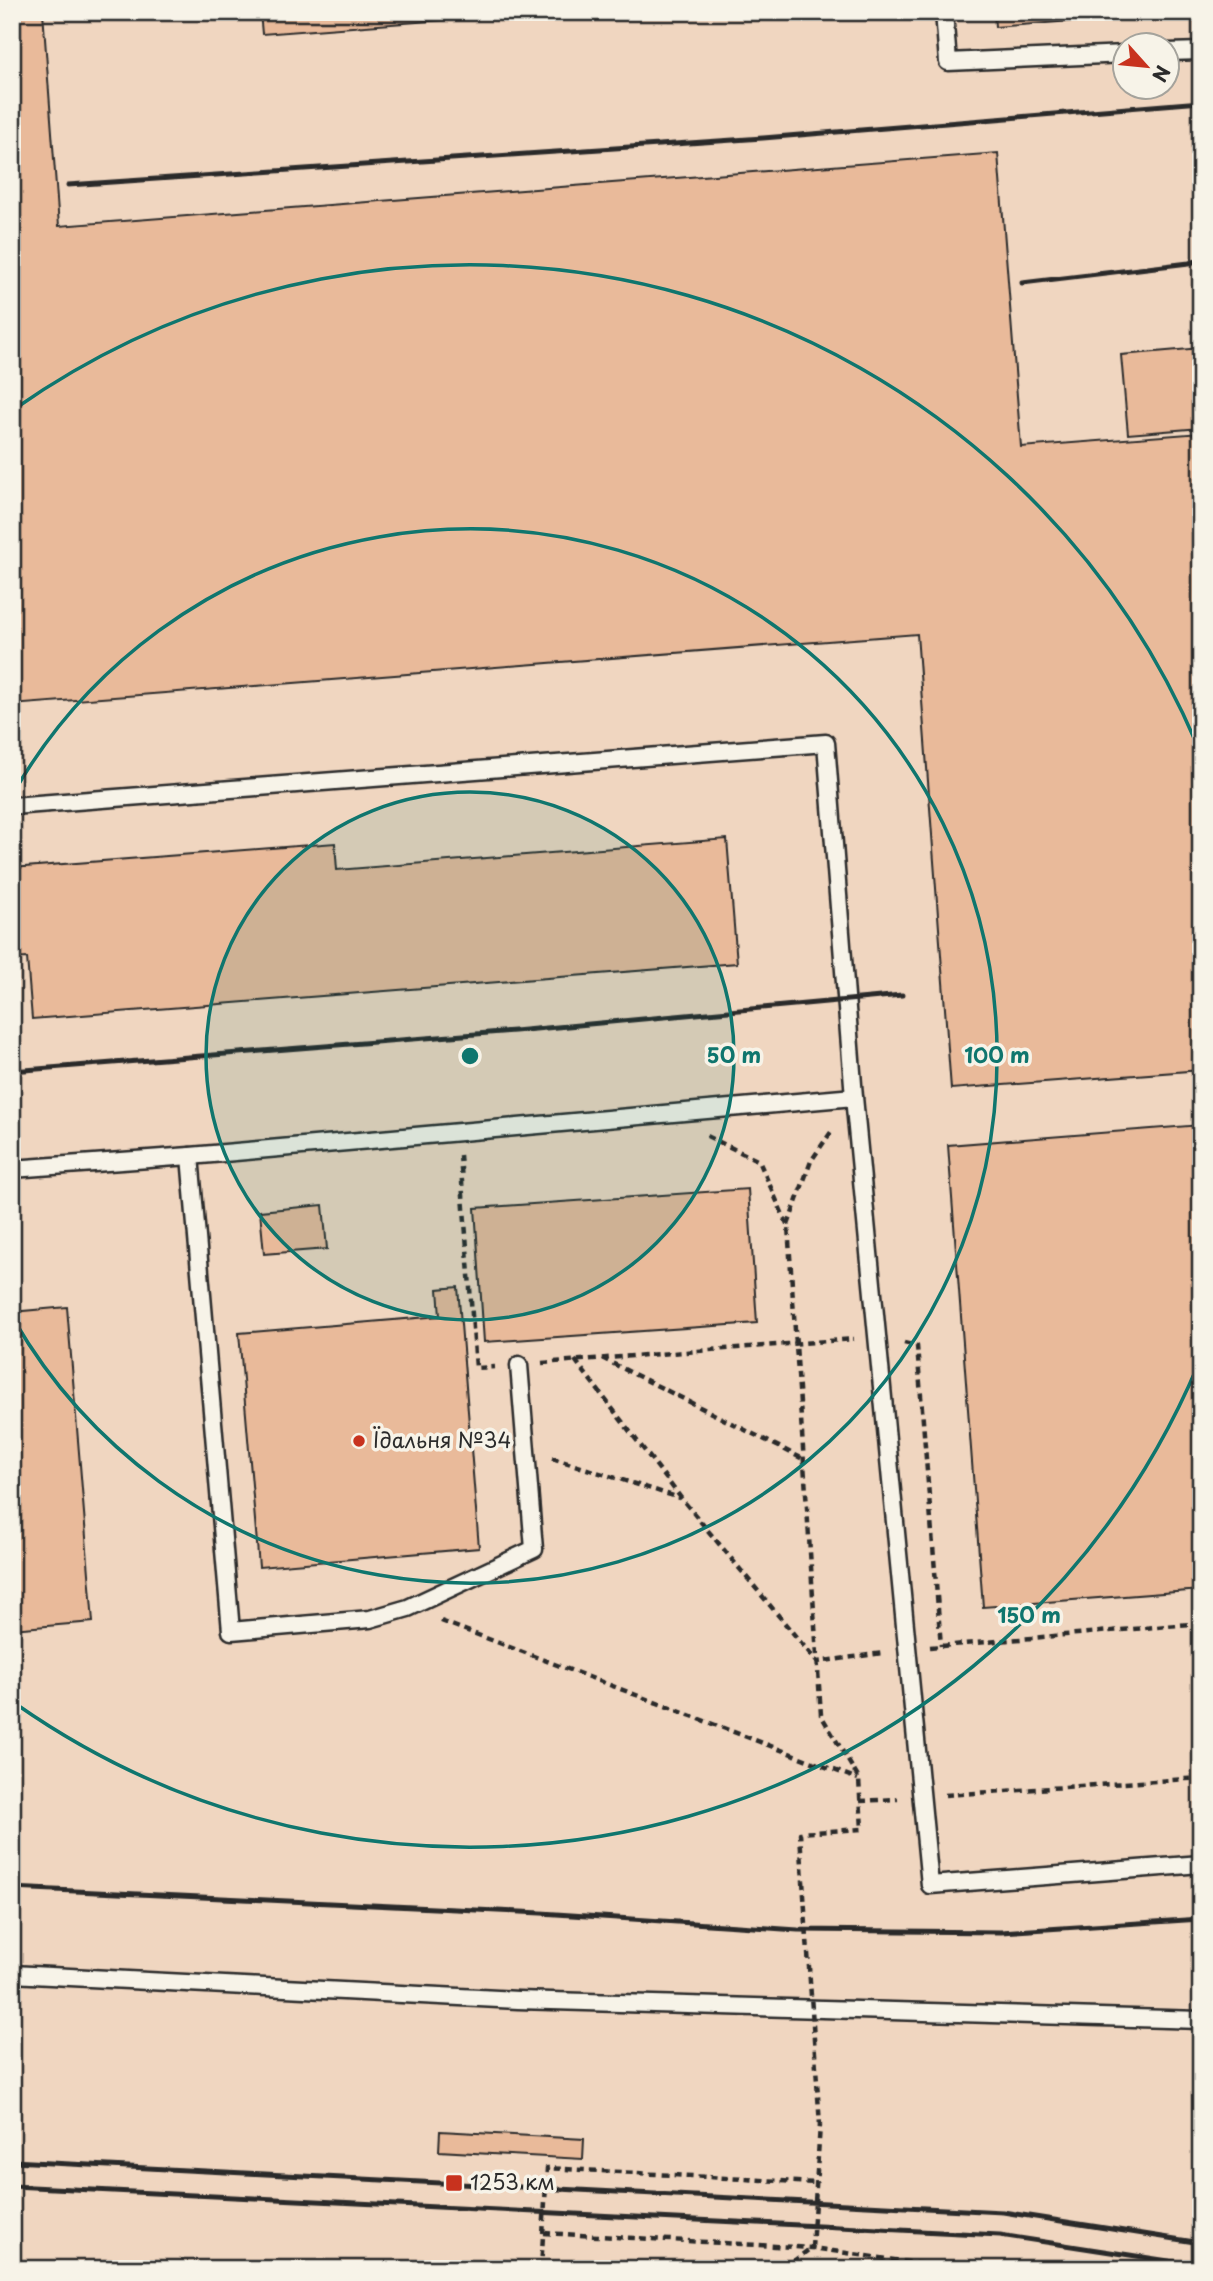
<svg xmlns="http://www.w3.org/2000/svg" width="1213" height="2281" viewBox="0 0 1213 2281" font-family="'Playpen Sans',sans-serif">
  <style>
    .built { fill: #f0d6c0; fill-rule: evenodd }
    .building { fill: #e9ba9a; stroke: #2b2b2b; stroke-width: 2 }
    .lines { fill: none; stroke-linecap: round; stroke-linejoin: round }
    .service-casing { stroke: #2b2b2b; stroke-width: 21 }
    .path { stroke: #2b2b2b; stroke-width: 4.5; stroke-dasharray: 7 5; stroke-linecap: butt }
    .service { stroke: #f7f3e8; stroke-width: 16 }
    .rail { stroke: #2b2b2b; stroke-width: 5 }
    .path-bridge { stroke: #2b2b2b; stroke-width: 4.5; stroke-dasharray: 7 5; stroke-linecap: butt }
    .ring { fill: none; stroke: #0f766e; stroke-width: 3.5 }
    .poi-dot { fill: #c8321e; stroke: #f7f3e8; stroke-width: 2.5 }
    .labels { text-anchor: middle; stroke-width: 7; stroke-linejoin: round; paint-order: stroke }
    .poi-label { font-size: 21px; fill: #2b2b2b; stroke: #f7f3e8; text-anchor: start }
    .centre { fill: #0f766e; stroke: #f7f3e8; stroke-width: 3.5 }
    .ring-label { font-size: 21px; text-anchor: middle; font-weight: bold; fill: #0f766e; stroke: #f7f3e8; stroke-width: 7; stroke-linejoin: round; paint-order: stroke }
  </style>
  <rect width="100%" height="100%" fill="#f3e2d1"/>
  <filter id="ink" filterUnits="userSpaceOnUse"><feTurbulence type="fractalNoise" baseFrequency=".0143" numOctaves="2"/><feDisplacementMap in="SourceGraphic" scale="14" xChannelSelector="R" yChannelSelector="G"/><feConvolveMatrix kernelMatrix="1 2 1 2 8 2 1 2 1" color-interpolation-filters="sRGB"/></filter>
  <g filter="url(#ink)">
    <path class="built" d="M12,12H1201V2269H12ZM1126,46H1168V88H1126Z"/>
    <g class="building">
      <path d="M12,12H43L59,226L998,153L1021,447L1201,433V1070L951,1089L917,634L12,705Z"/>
      <path d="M260,12H547L262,34Z"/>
      <path d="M994,12H1185L995,27Z"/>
      <path d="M1201,348V428L1128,434L1121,355Z"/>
      <path d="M727,839L737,963L32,1019L27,958L12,959V868L335,843L337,870Z"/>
      <path d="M1201,1125V1590L983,1607L948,1145Z"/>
      <path d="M748,1189L757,1323L484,1342L475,1208Z"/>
      <path d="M323,1205L327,1249L264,1254L260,1211Z"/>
      <path d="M458,1287L479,1548L259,1567L239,1333L440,1316L438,1289Z"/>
      <path d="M67,1307L93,1622L12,1629V1312Z"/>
      <path d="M440,2131L584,2139L583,2159L439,2151Z"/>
    </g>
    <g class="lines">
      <defs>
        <g id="service">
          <path d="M944,12L948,62L1126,54"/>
          <path d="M1168,52L1201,51"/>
          <path d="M12,806L826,743L854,1097L930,1885L1201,1864"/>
          <path d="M190,1156L231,1631L370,1619L408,1608L534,1549L519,1365"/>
          <path d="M12,1169L190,1156L854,1097"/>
          <path d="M12,1974L518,2000L1201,2020"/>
        </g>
      </defs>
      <use href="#service" class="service-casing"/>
      <g class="path">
        <path d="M707,1136L759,1161L788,1226L821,1715L859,1779L862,1829L800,1833L803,1881"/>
        <path d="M460,1155L476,1368L495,1367"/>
        <path d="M788,1225L811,1161L831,1132"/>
        <path d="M904,1343L917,1346L941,1646"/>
        <path d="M602,1358L803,1459"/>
        <path d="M575,1360L681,1498L817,1662L883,1653"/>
        <path d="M542,1363L854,1339"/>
        <path d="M552,1458L680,1498"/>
        <path d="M441,1621L858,1779"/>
        <path d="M930,1647L1201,1623"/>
        <path d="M945,1795L1201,1778"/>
        <path d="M860,1801L898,1799"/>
        <path d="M544,2233L812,2248L922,2264L928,2269"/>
        <path d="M812,2248L820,2125"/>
        <path d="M541,2269L547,2168L816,2183"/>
        <path d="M783,2269L811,2248"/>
      </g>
      <use href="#service" class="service"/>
      <g class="rail">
        <path d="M68,185L763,138L1201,102"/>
        <path d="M1022,283L1189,263L1201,260"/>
        <path d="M12,1071L514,1031L902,995"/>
        <path d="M12,1888L541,1913L798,1930L1001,1932L1201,1919"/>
        <path d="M12,2161L1003,2212L1201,2243"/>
        <path d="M12,2186L1000,2235L1201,2266"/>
      </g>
      <path class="path-bridge" d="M803,1881L820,2125"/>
    </g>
  </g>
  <circle cx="470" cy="1056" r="264" fill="#0f766e" fill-opacity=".12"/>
  <g class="ring">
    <circle cx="470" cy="1056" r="264"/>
    <path d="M14 792A527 527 0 1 1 14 1320"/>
    <path d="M1198 1365A791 791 0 0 1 16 1704M16 408A791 791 0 0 1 1198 747"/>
  </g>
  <g class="poi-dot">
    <circle cx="359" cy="1441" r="7"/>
    <rect x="445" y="2174" width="18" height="18" rx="3.5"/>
  </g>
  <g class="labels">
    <g class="poi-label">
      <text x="373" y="1448">Їдальня №34</text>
      <text x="470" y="2190">1253 км</text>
    </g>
  </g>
  <circle cx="470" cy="1056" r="10" class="centre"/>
  <g class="ring-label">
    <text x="734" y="1063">50 m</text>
    <text x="997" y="1063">100 m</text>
    <text x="1029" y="1623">150 m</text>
  </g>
  <rect width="1213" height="2281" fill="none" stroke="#f7f3e8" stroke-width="42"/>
  <rect x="21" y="21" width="1171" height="2239" fill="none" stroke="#2b2b2b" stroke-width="2.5" filter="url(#ink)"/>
  <g transform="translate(1146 66) rotate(117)"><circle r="33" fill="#f7f3e8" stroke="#a5a39c" stroke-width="2"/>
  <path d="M0-5L12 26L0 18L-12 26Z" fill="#c8321e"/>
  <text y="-10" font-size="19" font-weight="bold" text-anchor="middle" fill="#2b2b2b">N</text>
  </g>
</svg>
